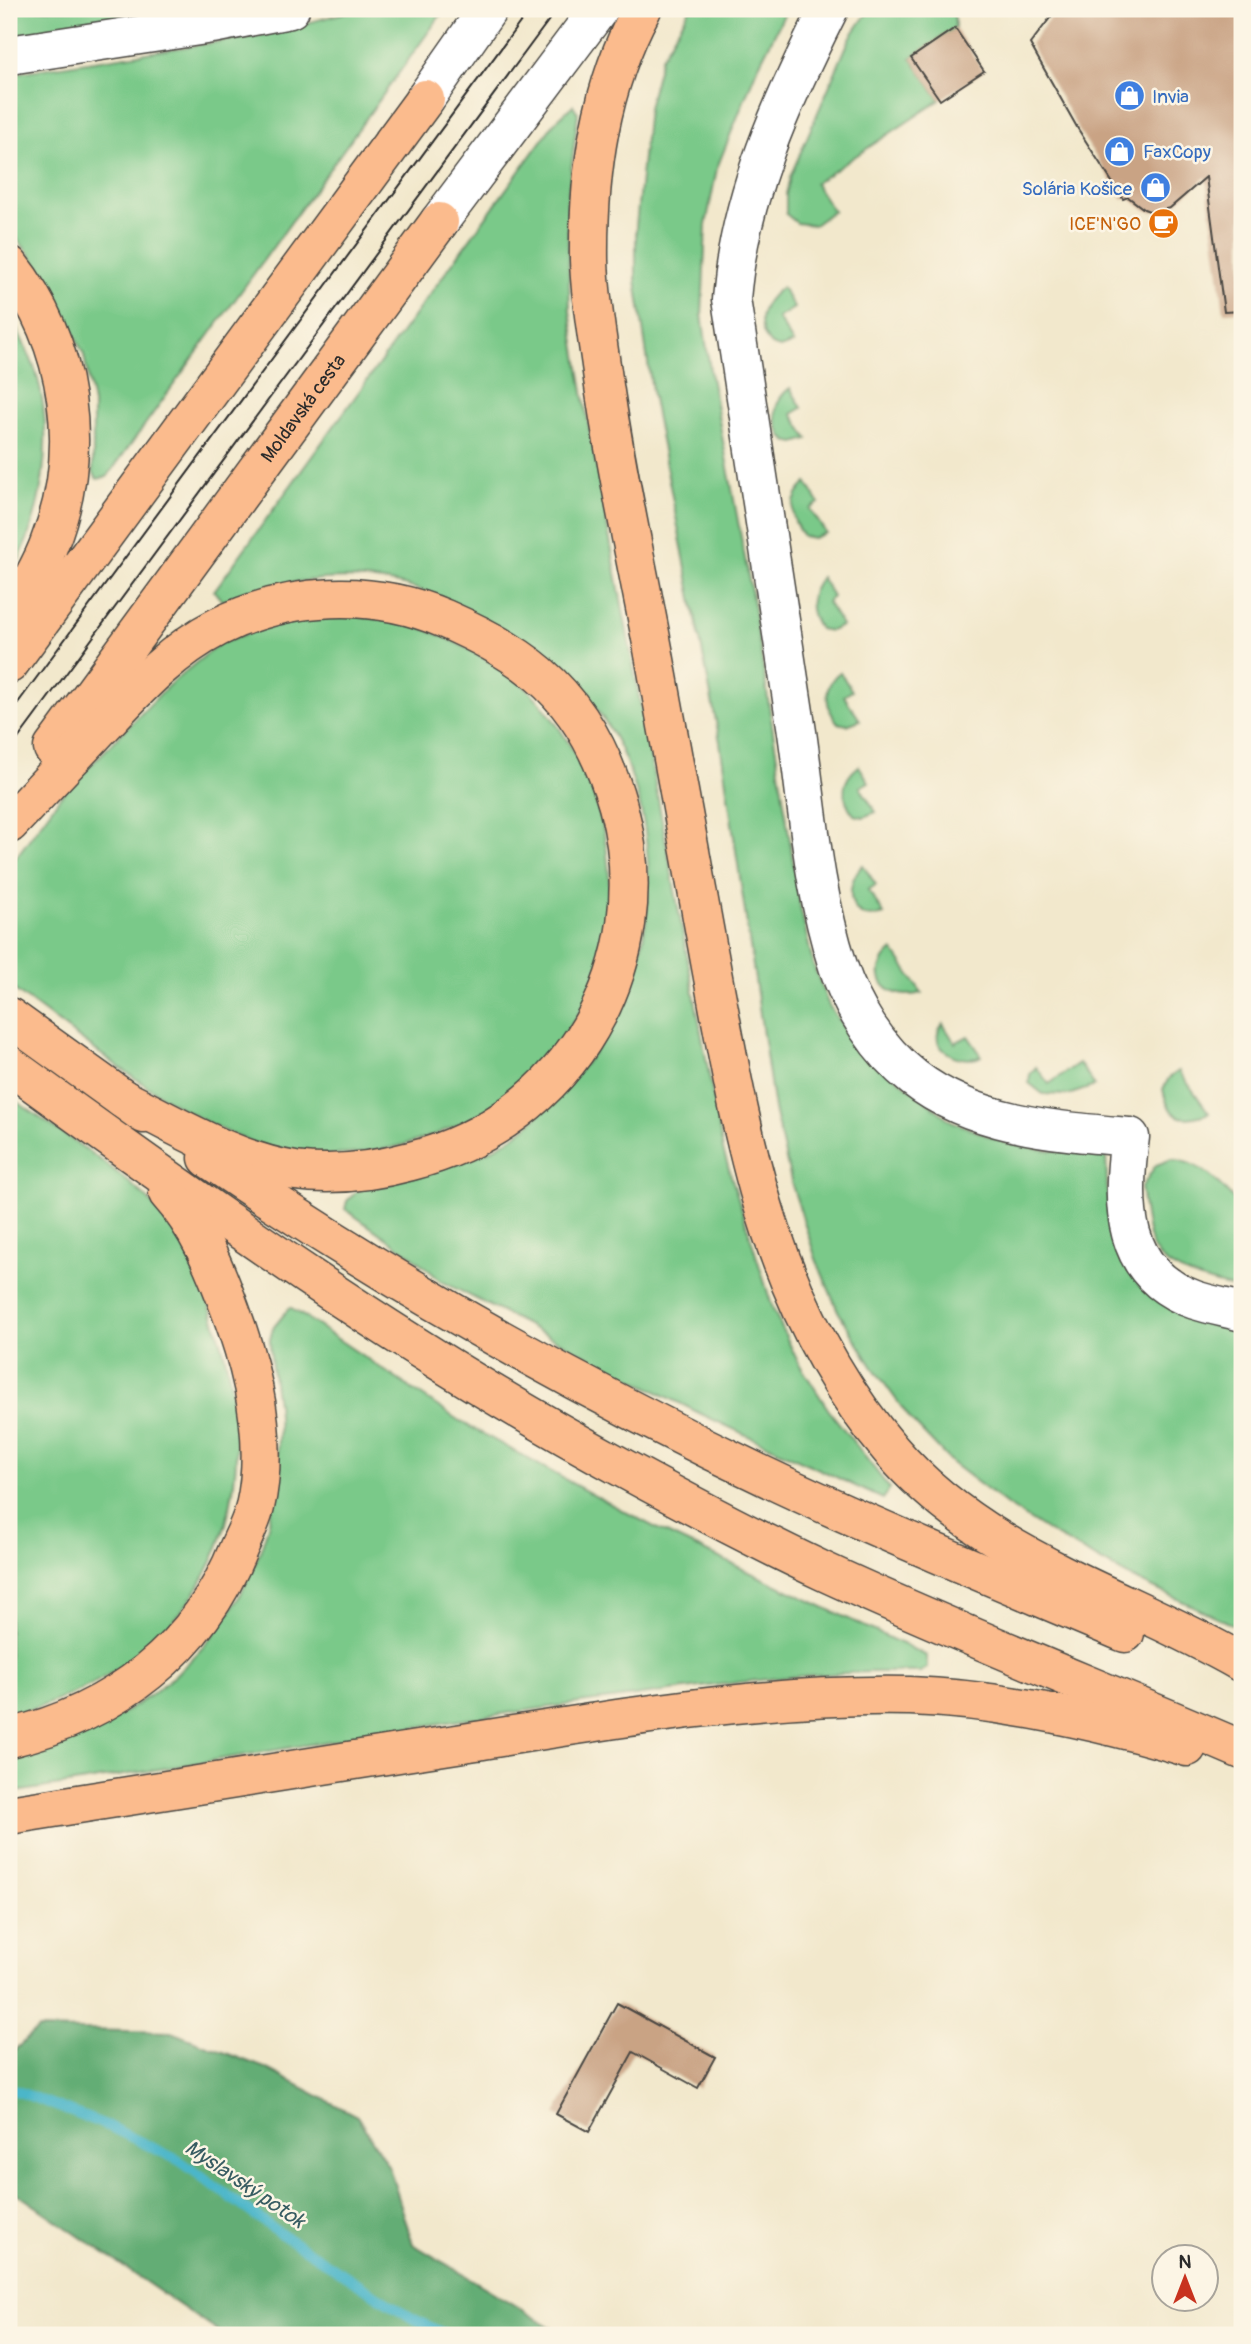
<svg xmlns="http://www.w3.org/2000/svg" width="1251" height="2344" viewBox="0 0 1251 2344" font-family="Pangolin,sans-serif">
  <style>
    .green { fill: #7ac989; stroke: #527a5a; stroke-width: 2 }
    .forest { fill: #63ad75; stroke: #476c50; stroke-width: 2 }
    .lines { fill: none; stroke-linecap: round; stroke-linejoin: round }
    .stream { stroke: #4cb6c9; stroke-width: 10 }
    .building { fill: #c9a384 }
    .minor-casing { stroke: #494743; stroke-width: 41 }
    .tertiary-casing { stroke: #494743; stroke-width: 41 }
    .trunk-casing { stroke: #494743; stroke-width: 41 }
    .minor { stroke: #fff; stroke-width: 38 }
    .tertiary { stroke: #fff; stroke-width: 38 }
    .trunk { stroke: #fbbb8d; stroke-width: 38 }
    .tram { stroke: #2b2b2b; stroke-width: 2 }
    .labels { text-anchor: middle; stroke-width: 5; stroke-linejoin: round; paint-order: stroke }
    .shop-label { font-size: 19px; fill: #366cbe; stroke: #fcf5e5; text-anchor: start }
    .food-label { font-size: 19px; fill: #c56008; stroke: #fcf5e5; text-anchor: end }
    .street-label { font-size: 19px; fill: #2b2b2b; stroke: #fcf5e5 }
    .water-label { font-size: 21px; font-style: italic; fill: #375c62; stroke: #fcf5e5 }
  </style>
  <rect width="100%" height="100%" fill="#fcf5e5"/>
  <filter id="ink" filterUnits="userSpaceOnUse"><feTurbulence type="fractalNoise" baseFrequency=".0143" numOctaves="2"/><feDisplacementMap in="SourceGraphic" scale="14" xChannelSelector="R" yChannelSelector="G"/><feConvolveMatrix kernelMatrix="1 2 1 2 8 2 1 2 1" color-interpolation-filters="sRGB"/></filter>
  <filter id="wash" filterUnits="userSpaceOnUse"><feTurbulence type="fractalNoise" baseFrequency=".00686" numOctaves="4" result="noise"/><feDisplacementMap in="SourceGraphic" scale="28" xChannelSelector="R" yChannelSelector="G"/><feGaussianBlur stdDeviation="1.57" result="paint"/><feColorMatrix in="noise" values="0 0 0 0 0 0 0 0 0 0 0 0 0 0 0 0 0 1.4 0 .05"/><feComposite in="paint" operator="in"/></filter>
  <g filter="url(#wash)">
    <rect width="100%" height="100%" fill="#f2e8cc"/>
    <g class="green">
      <path d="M9,9H170L9,38Z"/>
      <path d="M358,9H445L107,477L97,479L93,472V404L84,355L46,275L9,229V74L263,35Z"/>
      <path d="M690,9H787L756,71L717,168L706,225L702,315L711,377L752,596L800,906L813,964L829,1006L860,1049L951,1121L1005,1143L1047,1150L1106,1155L1109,1235L1131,1274L1242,1326V1629L1132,1578L1052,1534L1007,1505L952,1463L911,1420L872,1366L838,1311L816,1259L792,1185L774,1109L720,742L654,404L636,280V226L648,108L661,58Z"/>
      <path d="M881,9H954L955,28L911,58L940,100L815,183L833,211L814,225L797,223L786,214V194L790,177L850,38L867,13Z"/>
      <path d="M573,105L578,113L567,203L570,312L586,411L723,1150L773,1309L798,1362L828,1409L890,1489L883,1499L699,1413L441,1281L416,1259L345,1209L347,1201L357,1191C413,1171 478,1168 526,1127C551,1106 600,1049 615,1021C669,919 659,769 576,685C556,665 524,650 500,635C481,623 462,607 441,598C370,566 293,577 222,601L214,591L555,122Z"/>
      <path d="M782,287L794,308L778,318L793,343L780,348L771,345C753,323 761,303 782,287Z"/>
      <path d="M9,314C18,332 29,352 36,372C56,439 42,519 9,579Z"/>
      <path d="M790,388L802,408L792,414L808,439L795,443L786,441C772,424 771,402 790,388Z"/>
      <path d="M807,483L819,503L810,509L826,533L813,538L803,536C789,518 789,498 807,483Z"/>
      <path d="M821,577L833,597L827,602L842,626L830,631L820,629C807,612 808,594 821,577Z"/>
      <path d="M348,615C370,618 394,620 415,626C447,635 490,660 517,680C534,693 549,713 561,731C616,811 626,923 581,1010C575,1022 564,1034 556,1045C549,1054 542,1066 534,1074C506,1103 472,1119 436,1134C389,1153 329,1161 279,1150C187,1129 86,1041 9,986V867L60,797L168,686L220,643L281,622Z"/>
      <path d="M840,672L852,691L844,696L860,720L847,725L838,723C825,708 822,685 840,672Z"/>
      <path d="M859,766L869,782L860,787L876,812L863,817L854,815C840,797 841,780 859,766Z"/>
      <path d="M863,865L876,885L868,890L884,914C848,928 842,884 863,865Z"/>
      <path d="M893,950L922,993C888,1003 863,975 893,950Z"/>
      <path d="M943,1024L955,1043L968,1036L982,1056C962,1066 923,1048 943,1024Z"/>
      <path d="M1079,1063L1095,1086L1068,1095L1043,1094L1029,1083L1030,1074L1036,1067L1049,1084Z"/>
      <path d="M1179,1071L1209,1113C1181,1123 1169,1119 1163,1089L1169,1078Z"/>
      <path d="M9,1096C60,1133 126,1171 167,1220C192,1250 208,1297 219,1335C274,1518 196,1667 9,1716Z"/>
      <path d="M1172,1159C1204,1163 1221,1185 1242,1209V1290C1216,1284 1161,1273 1151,1243C1145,1226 1144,1205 1141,1188L1156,1165Z"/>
      <path d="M290,1307L458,1420L597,1497L658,1529L921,1653L927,1656V1667L921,1672C823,1669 723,1684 626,1697C419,1723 215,1762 9,1793V1758C129,1731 232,1652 267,1530C274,1503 276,1468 278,1440C281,1407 270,1373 270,1339L273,1328Z"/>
    </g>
    <path class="forest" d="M38,2029L171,2032L265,2068L357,2116L389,2167L413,2244L564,2335H223L9,2188V2055Z"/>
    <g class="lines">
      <path class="stream" d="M9,2088L108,2126L180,2161L278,2232L412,2318L447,2335"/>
    </g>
    <g id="blocks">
      <g class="building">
        <path d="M1057,9H1242V311L1224,312L1206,177L1170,208L1152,212L1144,209L1128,197L1123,199L1078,129L1030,44Z"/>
        <path d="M955,28L984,71L940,100L911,58Z"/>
        <path d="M617,2003L715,2057L698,2088L633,2052L589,2132L556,2114Z"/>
      </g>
    </g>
  </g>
  <g filter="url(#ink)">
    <use href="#blocks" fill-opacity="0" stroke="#494743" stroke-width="2"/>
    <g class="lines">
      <defs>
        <path id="minor" d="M829,9C782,102 740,194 731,299C752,444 776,588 797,732C808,810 813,890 838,966C852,1008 878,1050 914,1078C974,1125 1057,1131 1130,1137C1121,1203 1120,1274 1195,1300C1210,1305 1227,1308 1242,1312"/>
        <g id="tertiary">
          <path d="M9,55L212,24L290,9"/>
          <path d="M425,99L488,9"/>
          <path d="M439,222L599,9"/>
        </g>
        <g id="trunk">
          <path d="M642,9C600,87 588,172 589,260C590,295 596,330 601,365C614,460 635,554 653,649C672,753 691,857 710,961C743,1139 769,1307 891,1450C984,1559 1123,1594 1242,1663"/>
          <path d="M9,265C71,343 86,451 49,544C39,571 23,595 9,620"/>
          <path d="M9,664L425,99"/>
          <path id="s1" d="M53,748L439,222"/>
          <path d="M9,824C39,792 70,760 100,728C136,690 171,651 218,627C288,592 373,588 445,619C477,633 512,651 539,674C579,708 604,756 618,806C661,964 570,1121 411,1161C374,1171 333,1176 295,1171C234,1161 177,1126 123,1099"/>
          <path d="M9,1017L144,1114"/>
          <path d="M9,1065C207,1209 405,1350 621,1467C687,1503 755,1539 823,1571C961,1635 1103,1690 1242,1750"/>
          <path d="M208,1158C389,1282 582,1390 781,1484C894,1537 1010,1584 1125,1633"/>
          <path d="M9,1738C114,1713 199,1649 239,1547C245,1534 252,1520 255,1507C270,1442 253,1370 230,1309C215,1268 198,1226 168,1193"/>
          <path d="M9,1815C164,1790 320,1765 476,1741C617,1718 767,1693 910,1696C1003,1699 1099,1721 1187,1747"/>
        </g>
      </defs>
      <use href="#minor" class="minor-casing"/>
      <use href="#tertiary" class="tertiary-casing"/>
      <use href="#trunk" class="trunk-casing"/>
      <use href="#minor" class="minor"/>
      <use href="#tertiary" class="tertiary"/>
      <use href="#trunk" class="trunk"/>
      <g class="tram">
        <path d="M9,715L530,9"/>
        <path d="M9,751L557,9"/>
      </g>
    </g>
  </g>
  <defs>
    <symbol id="shop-disc" viewBox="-11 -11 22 22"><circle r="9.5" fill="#3f7fe0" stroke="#fcf5e5"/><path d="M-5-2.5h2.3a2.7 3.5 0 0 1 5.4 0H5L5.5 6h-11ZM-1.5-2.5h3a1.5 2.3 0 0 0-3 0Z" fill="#fff"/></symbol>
    <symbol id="cafe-disc" viewBox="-11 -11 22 22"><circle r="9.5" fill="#e8710a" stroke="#fcf5e5"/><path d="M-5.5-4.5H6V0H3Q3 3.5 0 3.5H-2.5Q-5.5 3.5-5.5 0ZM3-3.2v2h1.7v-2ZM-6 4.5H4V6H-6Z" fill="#fff"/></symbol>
  </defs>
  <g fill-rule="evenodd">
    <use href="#shop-disc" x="1112" y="78" width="35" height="35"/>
    <use href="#shop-disc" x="1102" y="134" width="35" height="35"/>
    <use href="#shop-disc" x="1138" y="170" width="35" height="35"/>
    <use href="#cafe-disc" x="1146" y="206" width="35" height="35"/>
  </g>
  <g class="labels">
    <g class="shop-label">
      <text x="1152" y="103">Invia</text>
      <text x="1143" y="158">FaxCopy</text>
      <text x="1132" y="195" text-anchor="end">Solária Košice</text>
    </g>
    <g class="food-label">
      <text x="1141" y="230">ICE'N'GO</text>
    </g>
    <g class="street-label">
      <text dy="7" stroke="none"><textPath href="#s1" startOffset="422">Moldavská cesta</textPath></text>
    </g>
    <g class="water-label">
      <text transform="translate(245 2184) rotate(34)" y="7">Myslavský potok</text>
    </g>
  </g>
  <rect width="1251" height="2344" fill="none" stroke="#fcf5e5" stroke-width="35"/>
  <g transform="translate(1185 2278)"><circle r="33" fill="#fcf5e5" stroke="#a8a49b" stroke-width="2"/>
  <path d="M0-5L12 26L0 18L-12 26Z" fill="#c8321e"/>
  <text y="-10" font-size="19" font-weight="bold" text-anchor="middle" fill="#2b2b2b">N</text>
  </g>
</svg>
